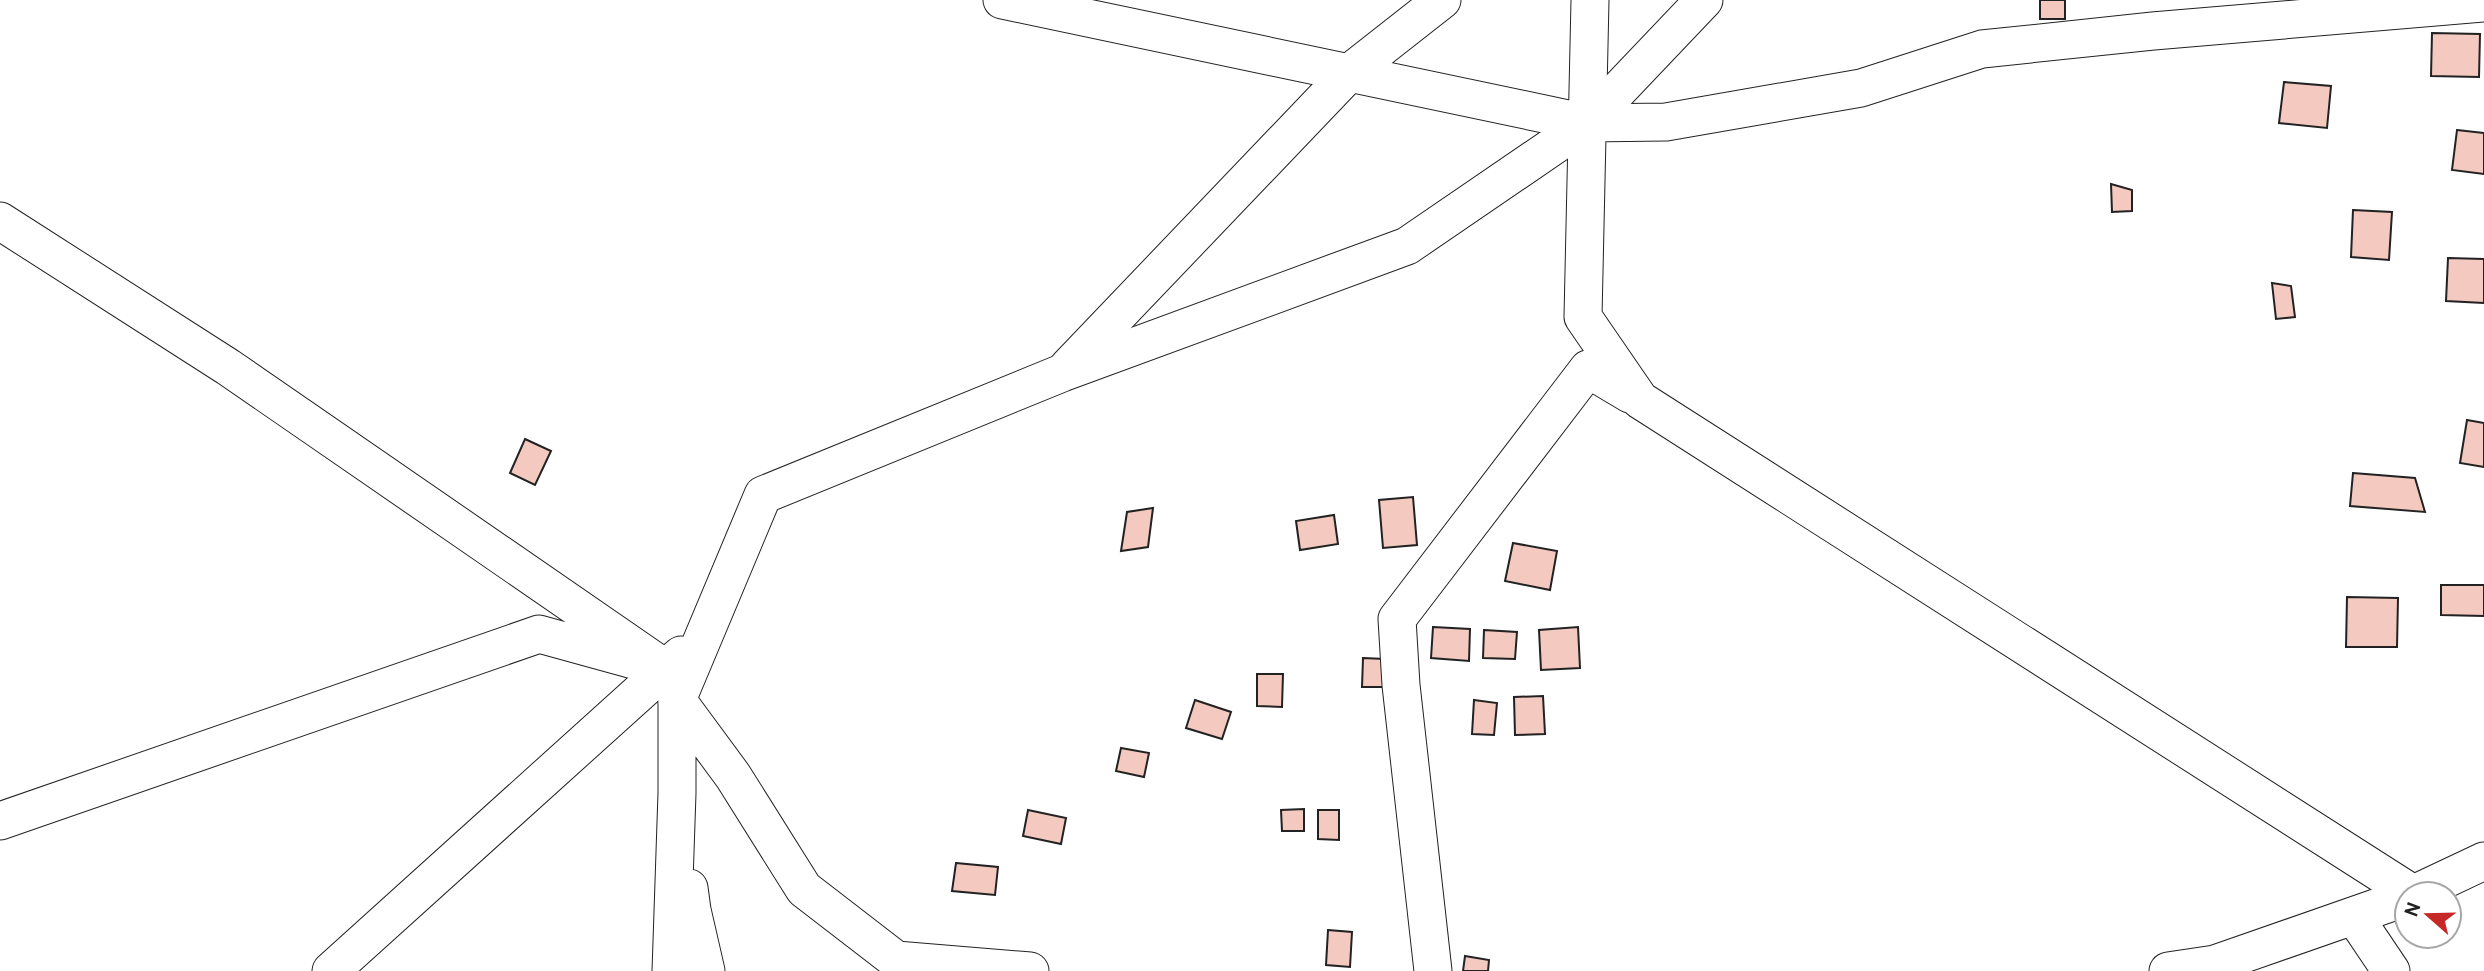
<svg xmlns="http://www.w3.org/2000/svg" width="2484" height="971" viewBox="0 0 2484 971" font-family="Overpass,sans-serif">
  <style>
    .building { fill: #f3c9c0; stroke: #222; stroke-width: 2 }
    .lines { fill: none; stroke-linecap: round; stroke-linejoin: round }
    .street-casing { stroke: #222; stroke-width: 39 }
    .street { stroke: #fff; stroke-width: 37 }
  </style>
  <rect width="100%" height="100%" fill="#fff"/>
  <g class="building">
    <rect x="2040" y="0" width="25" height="19"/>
    <path d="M2432,33L2480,34L2479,77L2431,76Z"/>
    <path d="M2284,82L2331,86L2327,128L2279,123Z"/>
    <path d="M2457,130L2484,133V174L2452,170Z"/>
    <path d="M2111,184L2132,190V211L2112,212Z"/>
    <path d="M2353,210L2392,212L2389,260L2351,257Z"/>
    <path d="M2448,258L2484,259V303L2446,301Z"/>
    <path d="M2272,283L2291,286L2295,317L2276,319Z"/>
    <path d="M2467,420L2484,423V467L2460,463Z"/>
    <path d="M525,439L551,451L535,485L510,473Z"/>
    <path d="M2353,473L2415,478L2425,512L2350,506Z"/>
    <path d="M1413,497L1417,545L1383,548L1379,500Z"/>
    <path d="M1153,508L1148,547L1121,551L1127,512Z"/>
    <path d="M1334,515L1338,544L1300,550L1296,521Z"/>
    <path d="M1513,543L1557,551L1550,590L1505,581Z"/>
    <path d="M2441,585H2484V616L2441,615Z"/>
    <path d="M2347,597L2398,598L2397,647H2346Z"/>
    <path d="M1433,627L1470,629L1469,661L1431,658Z"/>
    <path d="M1578,627L1580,668L1541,670L1539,630Z"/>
    <path d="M1484,630L1517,632L1515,659L1483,658Z"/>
    <path d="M1363,658L1385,659L1383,687H1362Z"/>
    <path d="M1257,674H1283L1282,707L1257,706Z"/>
    <path d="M1543,696L1545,734L1515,735L1514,697Z"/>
    <path d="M1195,700L1231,712L1222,739L1186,728Z"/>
    <path d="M1474,700L1497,703L1494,735L1472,734Z"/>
    <path d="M1121,748L1149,753L1144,777L1116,771Z"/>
    <path d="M1304,809V831H1282L1281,810Z"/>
    <path d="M1028,810L1066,818L1061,844L1023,836Z"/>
    <path d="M1318,810H1339V840L1318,839Z"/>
    <path d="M956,863L998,867L995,895L952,891Z"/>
    <path d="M1328,930L1352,932L1350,967L1326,965Z"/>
    <path d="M1465,956L1489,960L1488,971H1463Z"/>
  </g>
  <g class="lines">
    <defs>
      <g id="street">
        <path d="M1002,0L1587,123L1666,122L1861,88L1982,49L2153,31L2484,3"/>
        <path d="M1590,0L1583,317L1640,400L2413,894"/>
        <path d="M0,221L228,367L666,669L539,634L0,821"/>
        <path d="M1068,367L1349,73L1442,0"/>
        <path d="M677,700L763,495L1062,373L1407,246L1587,123L1704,0"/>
        <path d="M689,888L692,910L706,971"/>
        <path d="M2414,894L2484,861"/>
        <path d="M2354,916L2391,971"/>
        <path d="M331,971L681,655"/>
        <path d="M671,971L677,793V700L733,776L804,889L896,960L1030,971"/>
        <path d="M1433,971L1401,685L1397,619L1588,369L1630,394"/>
        <path d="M2168,971L2215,964L2407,897"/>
      </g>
    </defs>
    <use href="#street" class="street-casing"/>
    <use href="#street" class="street"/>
  </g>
  <g transform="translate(2428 915) rotate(290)"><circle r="33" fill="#ffffff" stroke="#a7a7a7" stroke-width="2"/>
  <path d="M0-5L12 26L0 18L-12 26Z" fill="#c62828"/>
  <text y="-10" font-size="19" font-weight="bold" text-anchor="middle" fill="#222222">N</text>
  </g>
</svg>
